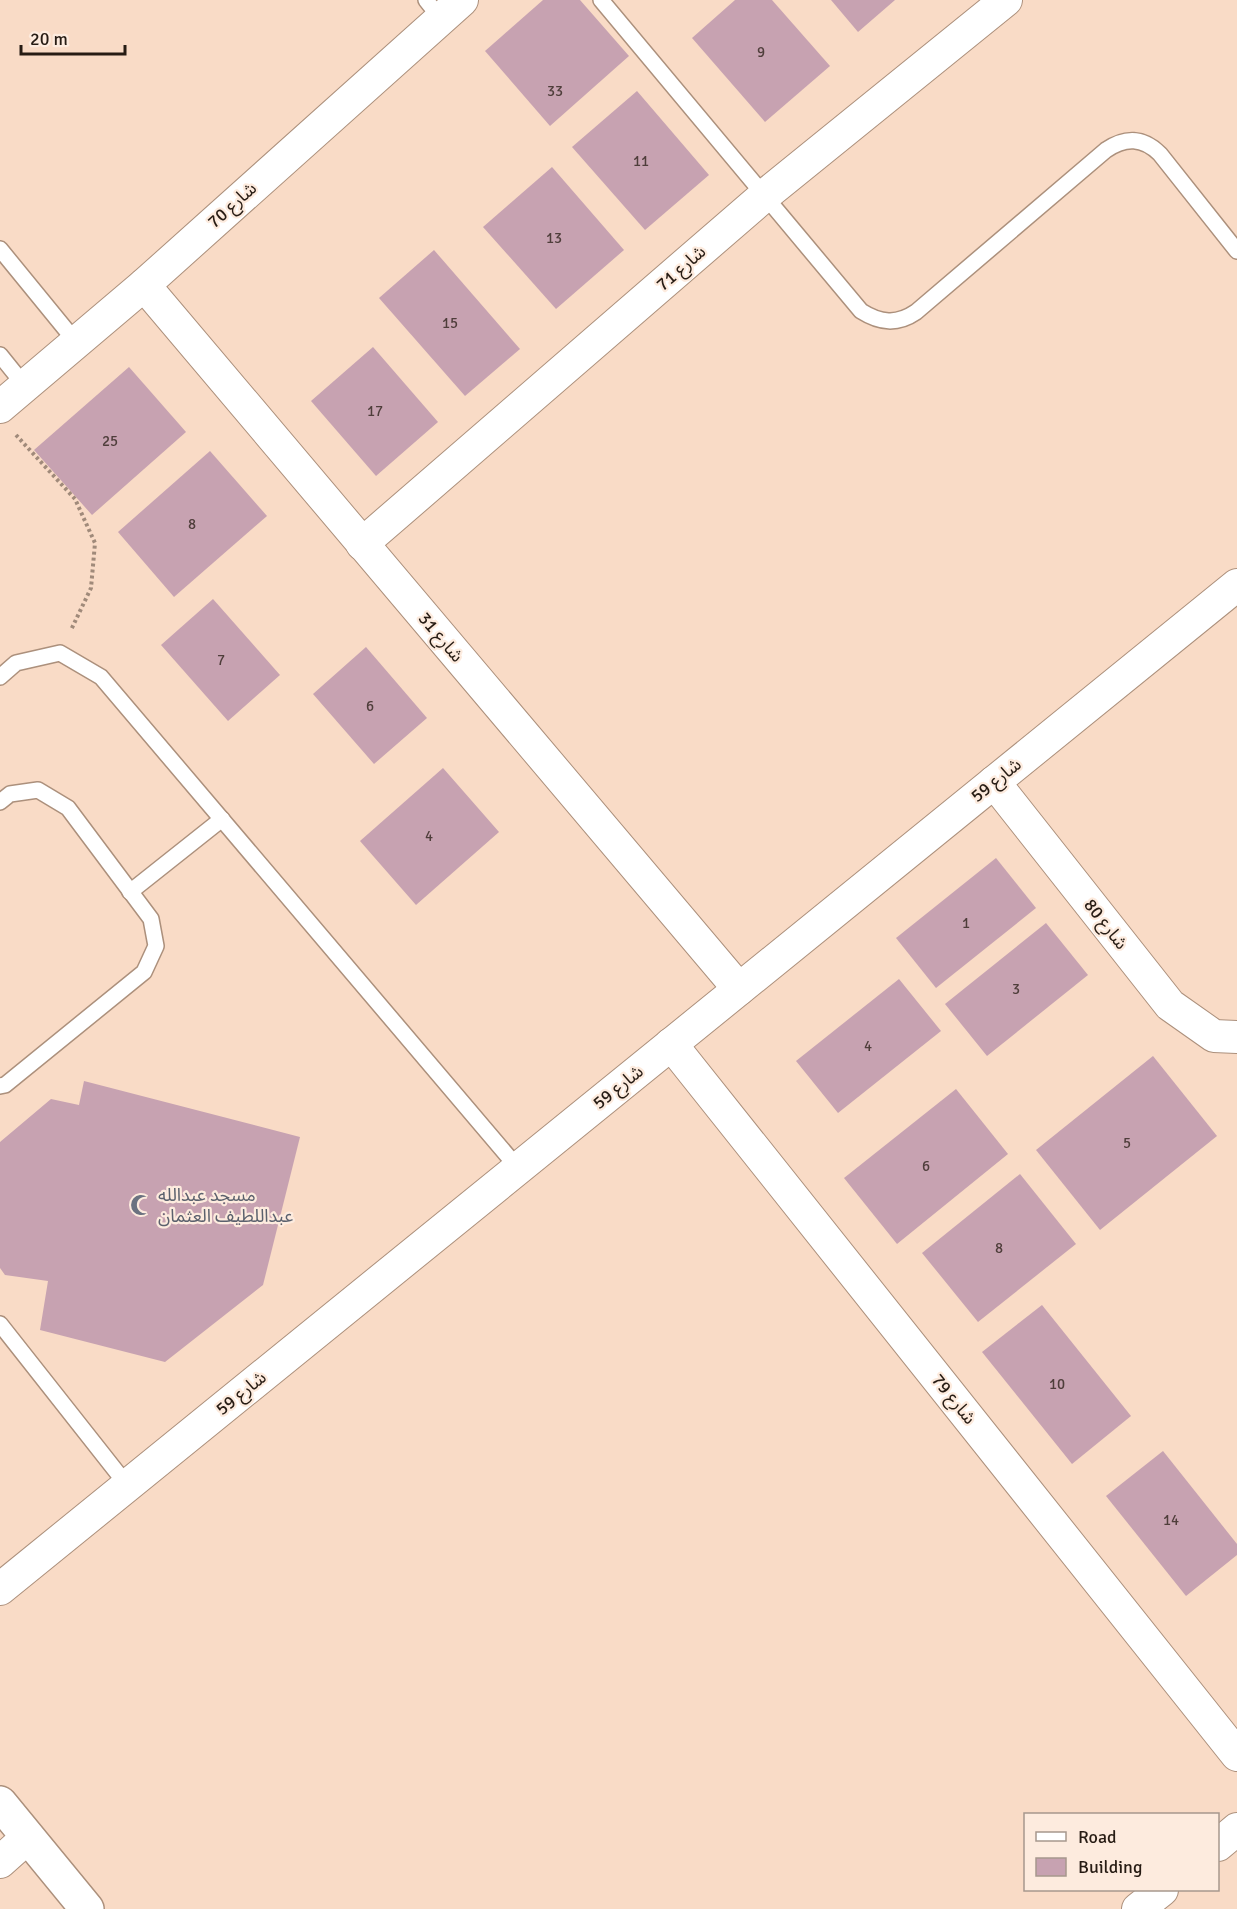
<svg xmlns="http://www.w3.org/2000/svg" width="1237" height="1909" viewBox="0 0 1237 1909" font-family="Signika,'Noto Sans Arabic',sans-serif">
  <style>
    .building { fill: #c7a2b1 }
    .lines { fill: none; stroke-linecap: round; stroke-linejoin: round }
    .lane-casing { stroke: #ac907c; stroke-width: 18 }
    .street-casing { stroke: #ac907c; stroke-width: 34 }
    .secondary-casing { stroke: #ac907c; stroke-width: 36 }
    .path { stroke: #a08a7a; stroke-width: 4; stroke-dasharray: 3 3; stroke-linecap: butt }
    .lane { stroke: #fff; stroke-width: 15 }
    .street { stroke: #fff; stroke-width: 32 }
    .secondary { stroke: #fff; stroke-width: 33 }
    .labels { text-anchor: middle; stroke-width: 4.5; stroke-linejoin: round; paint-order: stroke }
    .number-label { font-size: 15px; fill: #4f3e3b }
    .street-label { font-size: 18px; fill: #271c14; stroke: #fdebde }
    .worship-label { font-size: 18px; fill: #5b616d; stroke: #fdebde; text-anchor: start }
  </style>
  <rect width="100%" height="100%" fill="#f9dbc6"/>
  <g class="building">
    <path d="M543,0H580L629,56L550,126L485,51Z"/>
    <path d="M735,0H772L830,66L765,122L692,38Z"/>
    <path d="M831,0H895L858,32Z"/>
    <path d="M637,91L709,175L645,230L572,147Z"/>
    <path d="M552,167L624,250L556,309L483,227Z"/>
    <path d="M434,250L520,349L465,396L379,298Z"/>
    <path d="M373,347L438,422L376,476L311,401Z"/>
    <path d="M129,367L186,432L92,515L34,450Z"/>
    <path d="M210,451L267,516L174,597L118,532Z"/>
    <path d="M213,599L280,675L228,721L161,645Z"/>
    <path d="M366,647L427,718L374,764L313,694Z"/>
    <path d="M443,768L499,832L416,905L360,841Z"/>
    <path d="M996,858L1036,908L936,988L896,938Z"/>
    <path d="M1046,923L1088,975L987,1056L945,1004Z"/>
    <path d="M899,979L941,1031L838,1113L796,1061Z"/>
    <path d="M1153,1056L1217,1136L1100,1230L1036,1150Z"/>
    <path d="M84,1081L300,1137L263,1285L165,1362L40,1330L48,1281L5,1275L0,1268V1142L51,1099L79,1105Z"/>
    <path d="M956,1089L1008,1154L897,1244L844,1178Z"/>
    <path d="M1020,1174L1076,1244L978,1322L922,1253Z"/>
    <path d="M1042,1305L1131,1416L1072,1464L982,1352Z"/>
    <path d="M1163,1451L1237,1544V1555L1186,1596L1106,1496Z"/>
  </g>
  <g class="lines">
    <defs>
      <g id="lane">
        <path d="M426,0L441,19"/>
        <path d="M601,0L861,311C880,323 897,325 916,312L1106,150C1125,137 1143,137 1160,154L1237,251"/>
        <path d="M0,249L76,342"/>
        <path d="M0,355L25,386"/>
        <path d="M0,677L16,663L60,653L101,677L518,1168"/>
        <path d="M0,802L10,794L38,790L68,808L151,919L156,946L144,972L5,1085L0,1086"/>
        <path d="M130,892L222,819"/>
        <path d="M0,1324L127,1485"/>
      </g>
      <g id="street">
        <path d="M144,285L739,989"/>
        <path d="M0,407L144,285L462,0"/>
        <path d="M362,544L764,196L1006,0"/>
        <path d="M994,782L1170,1005L1214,1036L1237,1037"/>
        <path d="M671,1044L1237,1755"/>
        <path d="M0,1589L1237,585"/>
        <path d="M1218,1845L1237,1829"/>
        <path d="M0,1862L28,1837"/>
        <path d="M1138,1909L1162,1890"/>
      </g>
      <path id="secondary" d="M0,1803L87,1909"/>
    </defs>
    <use href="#lane" class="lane-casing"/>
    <use href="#street" class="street-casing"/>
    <use href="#secondary" class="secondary-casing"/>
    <path class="path" d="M16,435L75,499L95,543L91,588L71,630"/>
    <use href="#lane" class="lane"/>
    <use href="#street" class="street"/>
    <use href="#secondary" class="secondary"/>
  </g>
  <defs>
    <symbol id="mosque-bare" viewBox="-9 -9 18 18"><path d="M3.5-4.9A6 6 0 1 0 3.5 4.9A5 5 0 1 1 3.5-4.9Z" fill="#6b7280" stroke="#fdebde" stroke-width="2.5" paint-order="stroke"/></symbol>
  </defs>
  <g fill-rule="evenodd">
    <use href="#mosque-bare" x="126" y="1190" width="30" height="30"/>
  </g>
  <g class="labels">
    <g class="number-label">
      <text x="761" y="57">9</text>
      <text x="555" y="96">33</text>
      <text x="641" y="166">11</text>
      <text x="554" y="243">13</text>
      <text x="450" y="328">15</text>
      <text x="375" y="416">17</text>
      <text x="110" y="446">25</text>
      <text x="192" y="529">8</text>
      <text x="221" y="665">7</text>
      <text x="370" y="711">6</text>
      <text x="429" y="841">4</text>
      <text x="966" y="928">1</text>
      <text x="1016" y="994">3</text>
      <text x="868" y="1051">4</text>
      <text x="1127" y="1148">5</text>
      <text x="926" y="1171">6</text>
      <text x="999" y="1253">8</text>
      <text x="1057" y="1389">10</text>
      <text x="1171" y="1525">14</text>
    </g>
    <g class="street-label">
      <text transform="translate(232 205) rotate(-42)" y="6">شارع 70</text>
      <text transform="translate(681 268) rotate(-41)" y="6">شارع 71</text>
      <text transform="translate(441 637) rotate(50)" y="6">شارع 31</text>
      <text transform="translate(996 780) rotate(-39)" y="6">شارع 59</text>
      <text transform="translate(1106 924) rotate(52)" y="6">شارع 80</text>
      <text transform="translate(618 1087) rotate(-39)" y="6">شارع 59</text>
      <text transform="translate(241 1393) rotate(-39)" y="6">شارع 59</text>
      <text transform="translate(954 1399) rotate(51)" y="6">شارع 79</text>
    </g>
    <g class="worship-label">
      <text x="158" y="1201">مسجد عبدالله<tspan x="158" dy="21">عبداللطيف العثمان</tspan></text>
    </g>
  </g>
  <rect x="1024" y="1813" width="195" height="78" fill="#fdebde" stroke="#a7988d" stroke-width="1.5"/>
  <rect x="1036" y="1832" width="30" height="9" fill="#ffffff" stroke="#a7988d" stroke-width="1.5"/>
  <text x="1078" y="1843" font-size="18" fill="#271c14">Road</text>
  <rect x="1036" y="1858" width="30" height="18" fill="#c7a2b1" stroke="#a7988d" stroke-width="1.5"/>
  <text x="1078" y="1873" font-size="18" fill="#271c14">Building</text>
  <path d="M21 45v9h104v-9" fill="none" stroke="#271c14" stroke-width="3"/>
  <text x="30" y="45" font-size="18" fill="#271c14" stroke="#fdebde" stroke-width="4.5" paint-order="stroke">20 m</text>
</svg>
